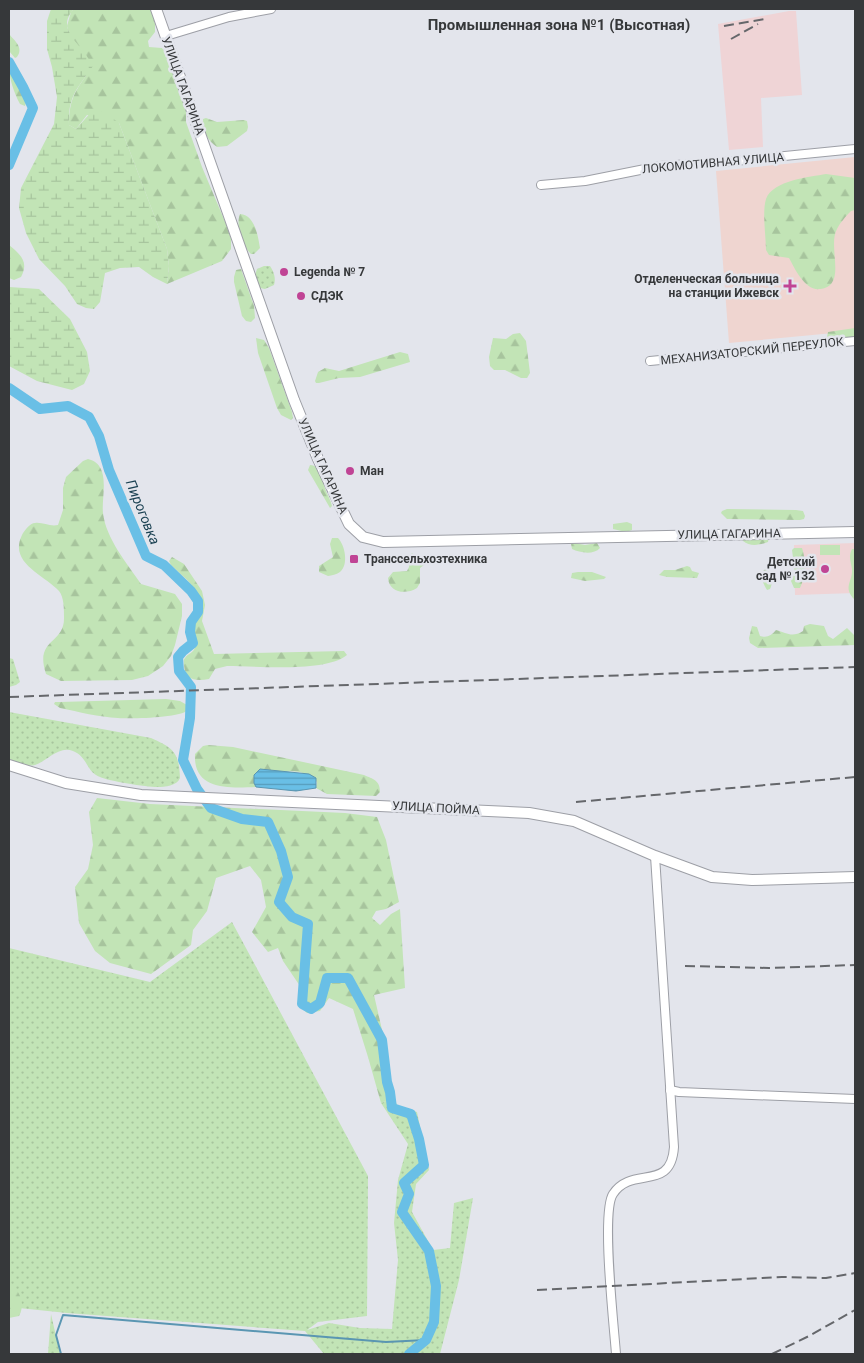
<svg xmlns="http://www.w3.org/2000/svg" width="864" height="1363" viewBox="0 0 864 1363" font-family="Roboto,sans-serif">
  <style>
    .education { fill: #efd4d6 }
    .medical { fill: #efd5d0 }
    .grass { fill: url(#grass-dots) }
    .forest { fill: url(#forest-firs) }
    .wetland { fill: url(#wetland-marsh) }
    .pitch { fill: #c2e4b6 }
    .water { fill: url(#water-rules); stroke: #5a96b2 }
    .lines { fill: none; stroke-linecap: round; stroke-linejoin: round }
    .stream { stroke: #5a96b2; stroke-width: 2 }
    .river { stroke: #69bfe6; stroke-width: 10 }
    .minor-casing { stroke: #9d9fa6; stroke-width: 10 }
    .major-casing { stroke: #9d9fa6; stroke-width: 12 }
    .minor { stroke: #fff; stroke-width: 8 }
    .major { stroke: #fff; stroke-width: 10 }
    .rail { stroke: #65676b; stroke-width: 2; stroke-dasharray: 10 5; stroke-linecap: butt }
    .poi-dot { fill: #c04495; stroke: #e3e5ec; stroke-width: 2 }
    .labels { text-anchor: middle; stroke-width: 5; stroke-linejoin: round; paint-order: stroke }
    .street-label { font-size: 12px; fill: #36383a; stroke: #e3e5ec }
    .poi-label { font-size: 12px; font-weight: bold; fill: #36383a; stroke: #e3e5ec; text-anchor: start }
    .water-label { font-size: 14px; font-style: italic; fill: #1b4152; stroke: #e3e5ec }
    .quarter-label { font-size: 15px; font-weight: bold; fill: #36383a; stroke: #e3e5ec }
  </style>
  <defs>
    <pattern id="grass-dots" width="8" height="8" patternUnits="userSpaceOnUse" patternTransform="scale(1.25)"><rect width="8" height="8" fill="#c2e4b6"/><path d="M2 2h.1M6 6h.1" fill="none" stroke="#a7c49d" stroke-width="1.8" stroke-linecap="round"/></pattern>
    <pattern id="forest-firs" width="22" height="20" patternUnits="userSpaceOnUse" patternTransform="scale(1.25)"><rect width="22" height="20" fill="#c2e4b6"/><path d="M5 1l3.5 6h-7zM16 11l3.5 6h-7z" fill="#a7c49d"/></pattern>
    <pattern id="wetland-marsh" width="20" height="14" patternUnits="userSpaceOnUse" patternTransform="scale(1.25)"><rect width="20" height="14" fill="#c2e4b6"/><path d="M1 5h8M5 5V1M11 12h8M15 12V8" fill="none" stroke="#a7c49d"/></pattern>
    <pattern id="water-rules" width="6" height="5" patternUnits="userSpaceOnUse" patternTransform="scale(1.25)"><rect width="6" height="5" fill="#69bfe6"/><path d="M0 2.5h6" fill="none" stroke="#579cbb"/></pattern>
  </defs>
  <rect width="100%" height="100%" fill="#e3e5ec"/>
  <g class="education">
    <path d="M789,11H796L802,95L761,98L763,147L729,150L718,24Z"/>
    <path d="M855,543V593L795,595L794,545Z"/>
  </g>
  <path class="medical" d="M855,157V331L729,343L716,171Z"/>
  <g class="grass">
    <path d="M264,266H270C274,272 276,278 274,285L265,289L260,288L254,278L257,269Z"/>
    <path d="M9,658L13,659L20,682L16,685L9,687Z"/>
    <path d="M9,712L151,738C174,748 179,753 180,778C177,786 165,787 157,787C147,787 108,781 100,777C86,772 88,757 73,751C59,745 47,761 35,765C26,767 17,763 9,760Z"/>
    <path d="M232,922L368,1176L367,1316L318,1322L307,1330L329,1323L360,1328L392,1329L398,1260L394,1223L398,1180L408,1144L381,1103L393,1098L398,1106L417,1112L429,1170L416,1184L412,1212L433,1250L450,1248L454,1203L473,1198L459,1280L440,1354H324L305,1331L67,1313L9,1307V948L150,982Z"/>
    <path d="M51,1314L60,1354H48Z"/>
  </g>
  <g class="forest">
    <path d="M74,9H152L155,24V32L148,41L149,47L162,48L168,55L186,108V122L202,167L226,224L231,239V249L222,261L167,284L169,266L167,249L119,123L87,115L76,129L69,125C69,104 73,93 86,76L83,52L70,36L67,26L71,12Z"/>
    <path d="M9,34C15,41 24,48 17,57L15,58L9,51Z"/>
    <path d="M9,66C14,77 30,94 25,106L20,104C14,93 9,78 9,66Z"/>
    <path d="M206,118L217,122L244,120L247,121L248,127L247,131L227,146L217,147C208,141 202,130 203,119Z"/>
    <path d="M826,174L855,178V210L851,211C846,216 840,223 837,229C827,247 848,286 820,289C805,291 795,269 789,258L769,255L766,250C766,236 762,212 766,199C773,180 810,177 826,174Z"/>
    <path d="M240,214C255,215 258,236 260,248L254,254H251C243,246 235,226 240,214Z"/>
    <path d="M9,245C21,255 29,262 21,277L14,280L9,278Z"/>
    <path d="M241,269L254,306L255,318L251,322L246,321L242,316L234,282V277L236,270Z"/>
    <path d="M855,328V337L835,339L827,337L828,332Z"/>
    <path d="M520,333L526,341L530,373L527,378H521L505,370H494L490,366L489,357L493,338L506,339L513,334Z"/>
    <path d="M256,338L264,340L269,348L292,412L293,418L291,420L281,415L277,408L258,353Z"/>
    <path d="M400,352L408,354L410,362L360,377L339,378L319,383H316L315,381L318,372L325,368L339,371Z"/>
    <path d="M88,459C112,465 101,496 103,513C106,539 127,563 141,584L175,594L182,604V616L175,645L171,656L163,666L148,676L132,680L61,681L46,674C34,638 65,645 64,617C64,609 64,597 59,591C45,575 8,563 22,535C24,531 30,523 35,523C43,522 50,527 58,525L63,510V488L66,477L83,461Z"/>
    <path d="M310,465C323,466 322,481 326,491C328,496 331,501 332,506L330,508L308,470Z"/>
    <path d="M727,509L796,510L803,511L805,516L804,519L800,520L727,519L721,513L722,511Z"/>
    <path d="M627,522L632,524V530L626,532L613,529V524Z"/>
    <path d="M769,537L768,542C760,545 750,547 743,541L744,538Z"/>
    <path d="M332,538H338C345,545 349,565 340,572C336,575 332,575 328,576L319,572V566L333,557L330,544Z"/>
    <path d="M574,543L585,545L597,543L600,548C594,555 580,553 572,549L571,544Z"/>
    <path d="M794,548H802C806,559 806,576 800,588H794L791,581L795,573L792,550Z"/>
    <path d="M852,549H855V600C842,587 853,582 852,569C851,561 848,557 852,549Z"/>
    <path d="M412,553L424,562V565L420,568V583L417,588C406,595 389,593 388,578L393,572L407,571L409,567L410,555Z"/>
    <path d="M172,557L184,564L202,591L205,605L202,621L214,654L344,651L347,655C325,673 256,666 227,666L215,669L209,679C196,681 185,681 184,665C184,662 183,660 185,658C188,653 194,653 195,647C196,639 193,631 195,624C196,615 201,610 200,601C197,586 182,576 171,565L169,561Z"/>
    <path d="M687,566L690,567L692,571L699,573L697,578L667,577L659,575L664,570H675Z"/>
    <path d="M767,569L770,570C772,576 773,584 770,589L767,590C763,584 760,576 764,570Z"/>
    <path d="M578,572H592L606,577L604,579L585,581L571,578L572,573Z"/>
    <path d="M810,624L824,626L828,636L833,639L847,628L855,636V645L758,648L750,643L749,638L752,626L757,627L760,636C767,638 771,636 776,630C787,633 792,638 803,631L804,626Z"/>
    <path d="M166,699L180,701L187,705L188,710C180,718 131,719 118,718C99,717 79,712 60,708L54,704L55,702H59Z"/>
    <path d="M208,745L233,747L364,775C373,779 380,780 380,792L376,796L327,794L316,788L317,782C297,763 276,773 254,783L256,787C230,788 193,791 195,754L203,746Z"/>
    <path d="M97,798L150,804L345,813L377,817L386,840L399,902L386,909L376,911L372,918L380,925L391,914L400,909L405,988L374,995L386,1047L393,1098L381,1103L368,1057L353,1009L329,998L320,1011L307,1013L297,1004L302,989L283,961L278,948L268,952L252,932L266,907L261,880L250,866L216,878L207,911L193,930L191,945L151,974L110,963L95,951L79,923L75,887L88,869L93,845L89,812Z"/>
    <path d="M9,1285C21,1289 25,1306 19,1316L9,1318Z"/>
  </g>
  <g class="wetland">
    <path d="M51,9H74C58,26 73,38 84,52C87,56 90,61 93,66C77,89 68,96 69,125L76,129L93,110L106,113L119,123L167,249L169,266L167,284L153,277L139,267L120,268L105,273L100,302L94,309L86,308L77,304L65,286L39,259L26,233L19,208L21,188L54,124L57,97L52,67L47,49V21Z"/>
    <path d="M9,287L39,289L70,319L87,352L90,371L84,384L72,390L37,381L9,366Z"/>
  </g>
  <rect class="pitch" x="820" y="545" width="20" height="10"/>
  <path class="water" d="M260,769L309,774L316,778V788L296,791L256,787L254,783V775Z"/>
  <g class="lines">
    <path class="stream" d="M61,1354L56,1335L63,1315L386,1342L426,1340"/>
    <g class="river">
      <path d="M9,62L23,87L33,108L9,165"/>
      <path d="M9,388L40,409L68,406L89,417L99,436L109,470L146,556L164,565L191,591L198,601V612L191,622L190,632L193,643L183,651L178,657L179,671L191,687L190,718L183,760L197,789L211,808L242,819L268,822L281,851L288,877L279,902L292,917L308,924L302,1004L311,1009L320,1003L327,978H348L382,1040L387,1082L390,1092L392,1108L411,1114L419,1139L424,1165L404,1183L409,1194L402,1212L429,1251L436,1286L434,1322L426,1340L409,1354"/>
    </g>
    <defs>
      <g id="minor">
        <path d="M166,36L229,17L271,9"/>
        <path d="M541,185L585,181L660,166L735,161L855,149"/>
        <path d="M650,361L855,341"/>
        <path d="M670,1090L679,1092L855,1099"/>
        <path d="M616,1354C614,1326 601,1212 613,1194C632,1165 671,1193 674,1147L655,856"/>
      </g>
      <g id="major">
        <path d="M156,9L294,400L318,459L349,524L363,537L383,542L855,532"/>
        <path d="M9,765L66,783L141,795L529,813L574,821L655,856L712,877L752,880L855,877"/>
      </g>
    </defs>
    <use href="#minor" class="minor-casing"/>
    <use href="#major" class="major-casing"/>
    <use href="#minor" class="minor"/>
    <use href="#major" class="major"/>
    <g class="rail">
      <path d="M724,26L765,19"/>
      <path d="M731,39L758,24"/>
      <path d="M9,697L855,667"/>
      <path d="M576,802L855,777"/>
      <path d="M685,966L769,968L855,965"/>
      <path d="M537,1290L782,1277L826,1278L855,1273"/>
      <path d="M772,1354L809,1336L855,1310"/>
    </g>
  </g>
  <g class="poi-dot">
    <circle cx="284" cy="272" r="5"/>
    <path d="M787.5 278.5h5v5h5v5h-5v5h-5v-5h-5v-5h5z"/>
    <circle cx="301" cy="296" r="5"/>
    <circle cx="350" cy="471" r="5"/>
    <rect x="349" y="554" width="10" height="10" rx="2.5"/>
    <circle cx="825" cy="569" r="5"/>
  </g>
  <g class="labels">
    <g class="street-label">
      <text transform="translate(183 86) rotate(70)" y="4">УЛИЦА ГАГАРИНА</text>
      <text transform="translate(713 163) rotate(-5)" y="4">ЛОКОМОТИВНАЯ УЛИЦА</text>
      <text transform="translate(752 351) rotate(-6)" y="4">МЕХАНИЗАТОРСКИЙ ПЕРЕУЛОК</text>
      <text transform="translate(323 466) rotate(66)" y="4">УЛИЦА ГАГАРИНА</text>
      <text transform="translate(729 534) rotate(-1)" y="4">УЛИЦА ГАГАРИНА</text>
      <text transform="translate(436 808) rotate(3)" y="4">УЛИЦА ПОЙМА</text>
    </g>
    <g class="poi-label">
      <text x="294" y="276">Legenda № 7</text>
      <text x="779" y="283" text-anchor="end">Отделенческая больница<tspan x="779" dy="14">на станции Ижевск</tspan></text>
      <text x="311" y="300">СДЭК</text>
      <text x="360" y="475">Ман</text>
      <text x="364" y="563">Транссельхозтехника</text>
      <text x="815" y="566" text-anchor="end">Детский<tspan x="815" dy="14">сад № 132</tspan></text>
    </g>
    <g class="water-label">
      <text transform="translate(143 512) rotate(68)" y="5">Пироговка</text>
    </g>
    <g class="quarter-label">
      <text x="559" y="30">Промышленная зона №1 (Высотная)</text>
    </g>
  </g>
  <rect width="864" height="1363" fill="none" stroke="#36383a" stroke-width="20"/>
</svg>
